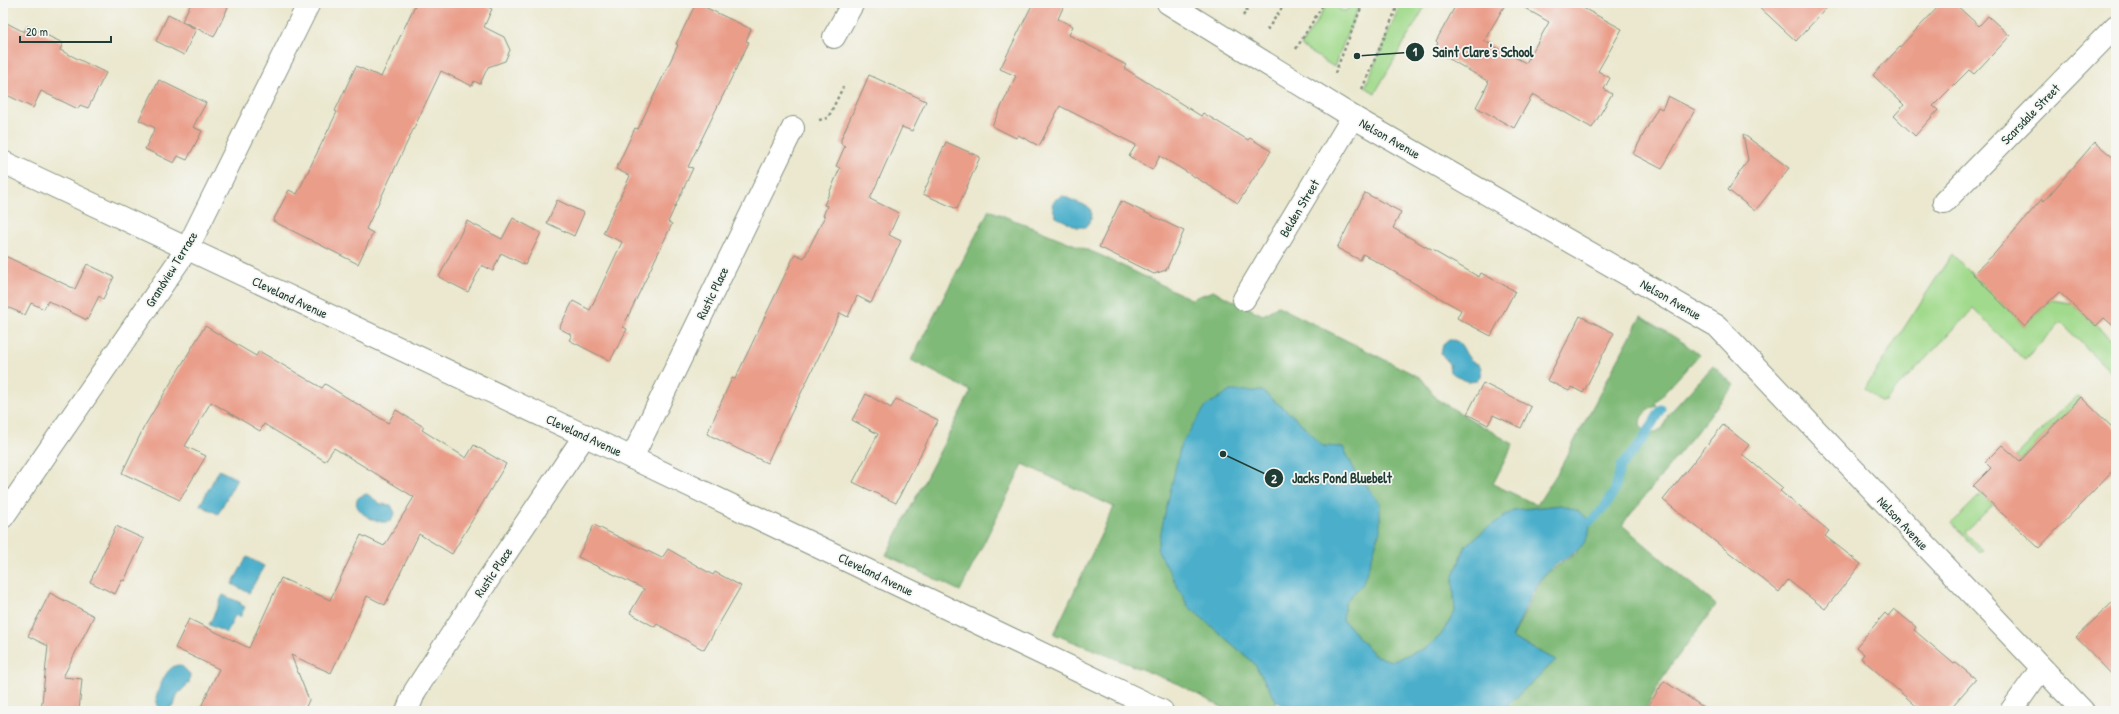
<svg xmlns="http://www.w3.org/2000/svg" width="2119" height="714" viewBox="0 0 2119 714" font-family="'Patrick Hand',sans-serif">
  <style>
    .green { fill: #a1da8c; stroke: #608c60 }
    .forest { fill: #80ba78; stroke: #507c56 }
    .water { fill: #4cafcb; stroke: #367680 }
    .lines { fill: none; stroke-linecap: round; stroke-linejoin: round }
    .stream { stroke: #4cafcb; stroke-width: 9 }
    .building { fill: #ea9d89 }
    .minor-casing { stroke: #859282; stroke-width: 24 }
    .path { stroke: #859282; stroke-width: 2.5; stroke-dasharray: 3 3; stroke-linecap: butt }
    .minor { stroke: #fff; stroke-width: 22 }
    .labels { text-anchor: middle; stroke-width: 3.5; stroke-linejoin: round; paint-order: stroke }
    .street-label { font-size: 13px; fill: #1f3d34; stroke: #f6f6f2 }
    .leader { fill: none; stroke: #1f3d34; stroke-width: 1.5 }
    .callout-dot { fill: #1f3d34; stroke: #f6f6f2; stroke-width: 1.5 }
    .mark-label { font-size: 12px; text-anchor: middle; font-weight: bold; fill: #fff }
    .callout-label { font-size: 14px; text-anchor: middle; font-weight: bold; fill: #1f3d34; stroke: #f6f6f2; stroke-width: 3.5; stroke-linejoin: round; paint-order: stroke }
  </style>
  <rect width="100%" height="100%" fill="#f6f6f2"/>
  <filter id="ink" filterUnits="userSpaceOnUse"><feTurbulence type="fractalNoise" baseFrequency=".025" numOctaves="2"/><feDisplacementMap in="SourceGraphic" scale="8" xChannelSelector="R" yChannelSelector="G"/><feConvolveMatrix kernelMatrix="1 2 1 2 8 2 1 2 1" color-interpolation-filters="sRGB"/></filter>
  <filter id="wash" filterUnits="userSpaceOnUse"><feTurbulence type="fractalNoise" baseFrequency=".012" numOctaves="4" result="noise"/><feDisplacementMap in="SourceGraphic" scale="16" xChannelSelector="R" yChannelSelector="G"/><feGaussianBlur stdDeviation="0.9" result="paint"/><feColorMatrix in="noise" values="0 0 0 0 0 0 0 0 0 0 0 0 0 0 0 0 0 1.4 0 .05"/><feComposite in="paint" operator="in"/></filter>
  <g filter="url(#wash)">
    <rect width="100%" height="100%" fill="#ebe8cf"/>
    <g class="green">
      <path d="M1328,3H1336L1340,10L1345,11L1351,7L1350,3H1360L1334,67L1301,46Z"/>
      <path d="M1401,3H1427L1375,93L1365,87Z"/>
      <path d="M1952,254L2024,326L2051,300L2071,303L2116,344V377L2061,323L2025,359L2020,356L1973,309L1885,401L1880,402L1865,388Z"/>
      <path d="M2076,396L2081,397L2020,461L2016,457L2017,455Z"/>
      <path d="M1981,494L1993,505L1965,532L1983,551L1979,553L1952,523Z"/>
    </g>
    <path class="forest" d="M989,210L1100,255L1191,299L1213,291L1263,315L1278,306L1421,378L1438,400L1513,444L1493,484L1537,505L1558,472L1641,316L1684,343L1699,355L1655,403L1657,406C1641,411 1631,427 1652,434L1663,428L1668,415L1713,366L1734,385L1622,525L1716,605L1667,671L1644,711H1501L1556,660L1512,638L1544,575L1578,552L1561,505L1514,510L1466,545L1453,578L1455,612L1441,635L1426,648L1391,661L1374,655L1343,620L1345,602L1362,585L1380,503L1356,473L1343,447L1322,446L1297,419L1181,444L1173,485L1188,606L1254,663L1277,702L1273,711H1229L1178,684L1054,634L1114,507L1023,464L960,591L886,555L971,391L911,360Z"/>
    <g class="water">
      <path d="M1063,196L1090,208C1093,217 1091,221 1085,227H1077L1056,217L1052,205L1056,199Z"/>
      <path d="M1449,340C1464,339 1462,352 1471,360C1474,363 1478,363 1481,367V375L1476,381L1468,382L1450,372L1449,364L1441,353L1443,345Z"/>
      <path d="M1230,391H1262L1297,419L1322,446L1343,447L1356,473L1380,503V530L1373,554L1362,585L1345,602L1343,620L1374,655L1391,661L1426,648L1441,635L1455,612L1453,578L1466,545L1486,529L1514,510L1561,505L1578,511L1591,521C1588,555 1565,554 1545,574C1536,582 1518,625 1512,638L1556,660L1501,711H1293L1277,702L1254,663L1188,606L1157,549L1181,444L1206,406Z"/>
      <path d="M219,470L237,479L218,514L200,505Z"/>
      <path d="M367,494L381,504L391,505L395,513L391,521C373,528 339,500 367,494Z"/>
      <path d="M247,557L264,566L249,593L232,584Z"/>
      <path d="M223,595L241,603L240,604L245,607L240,617L235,615L227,633L209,625Z"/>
      <path d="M178,665L183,667L190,674L189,683L177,695L174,706L166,709L158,706L156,698C159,687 166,667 178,665Z"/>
    </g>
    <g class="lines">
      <path class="stream" d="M1581,526L1591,521L1604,508L1614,492L1621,466L1642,441L1661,409"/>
    </g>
    <g id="blocks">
      <g class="building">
        <path d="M191,3H230L214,37L182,21Z"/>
        <path d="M416,3H479L492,9L484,27L504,37L510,50L505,61L488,67L480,84L474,81L472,86L441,71L366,229L373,233L358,264L273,221L289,190L297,194L337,112L335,111L356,66L381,77Z"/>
        <path d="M696,3L751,29L746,41L749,42L688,167L693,168L668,222L672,224L623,327L627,329L610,361L569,340L572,335L559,328L573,301L590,310L622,242L603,233L630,176L616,169L635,128L638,129L678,45L676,44Z"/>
        <path d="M1033,3H1065L1058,19L1073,26L1069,35L1126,65L1124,68L1201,116L1203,113L1248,140L1250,138L1271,151L1238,203L1160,156L1152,170L1129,156L1136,145L1060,106L1039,146L1018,135L1016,138L992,126L1016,76L1000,69Z"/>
        <path d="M1457,3H1506L1484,41L1526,63L1549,22L1516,3H1574L1622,29L1598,71L1610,78L1604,89L1612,94L1592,128L1533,94L1514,128L1476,107L1489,82L1434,50L1438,43L1436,41Z"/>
        <path d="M1755,3H1831L1796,41Z"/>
        <path d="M1942,3H1954L1979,26L1988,16L2010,36L1974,74L1969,70L1933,106L1938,110L1915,136L1894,116L1904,105L1873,75Z"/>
        <path d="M168,15L196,29L184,55L156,41Z"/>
        <path d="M3,21L24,32L27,26L63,43L60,50L106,73L88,108L80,105L78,109L41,91L33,108L3,93Z"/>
        <path d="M869,75L926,101L912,131L902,127L870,199L899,213L889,235L901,241L871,303L857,296L848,317L840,313L767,463L707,434L732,378L735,379L795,254L804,258L825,216H823L827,206L824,205L840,168L836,166L845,146L841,144V139Z"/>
        <path d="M159,80L206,103L193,127L202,131L187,160L178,156L174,163L145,149L155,128L139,120Z"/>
        <path d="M1668,96L1695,110L1662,169L1633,154L1658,107L1662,109Z"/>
        <path d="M1743,134L1789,168L1755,211L1728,190L1748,160Z"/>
        <path d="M946,142L980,157L957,209L923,194Z"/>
        <path d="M2095,142L2116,160V328L2104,318L2096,326L2059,292L2024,326L1973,274L1995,253L2042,199L2044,201Z"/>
        <path d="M1365,193L1401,212L1393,228L1479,277L1481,273L1515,291L1491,336L1457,318L1461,310L1363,254L1360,260L1337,248Z"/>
        <path d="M557,200L584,213L574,236L547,223Z"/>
        <path d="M1121,201L1184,231L1166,270L1154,274L1099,247Z"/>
        <path d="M513,218L541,233L525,265L501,253L493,271L482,265L468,292L439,277L467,221L502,239Z"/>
        <path d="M3,255L75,289L87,264L114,277L103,299L99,296L87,320L48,301L44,309L31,303L25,315L3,305Z"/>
        <path d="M1580,316L1614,333L1583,393L1572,387L1569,391L1547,380Z"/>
        <path d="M205,326L256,356L259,351L322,388L325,384L388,423L396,410L424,427L422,430L466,458L474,445L506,464L452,554L419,534L385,605L367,596L331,673L291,655L309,700L304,711H199L219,669L175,648L189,619L249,648L281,578L330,600L361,535L384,546L414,497L334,448L325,461L264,424L260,431L211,402L185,446L206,456L180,500L122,473L144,427Z"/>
        <path d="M1483,383L1531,407L1521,428L1493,415L1488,425L1467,414Z"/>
        <path d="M866,394L891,408L896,399L938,420L896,503L853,482L878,434L852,420Z"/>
        <path d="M2081,397L2116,431V467L2039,548L1973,486L1991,468L1985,462L2002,445L2020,461Z"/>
        <path d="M1723,425L1749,445L1742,454L1783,488L1780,491L1829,531L1825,536L1861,564L1825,609L1788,580L1779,592L1663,500Z"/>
        <path d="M594,525L662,558L668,549L713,575L715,572L741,586L704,650L657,624L655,627L630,613L644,589L578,557Z"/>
        <path d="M116,526L144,539L124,581L122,580L115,594L90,582Z"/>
        <path d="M50,593L94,616L63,677L82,679L79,711H41L48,646L28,636Z"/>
        <path d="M2116,599V679L2076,637Z"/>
        <path d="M1894,609L1916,627L1914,630L1954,664L1956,663L1976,679L1948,711H1922L1861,658L1864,654L1856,647L1885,613L1888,616Z"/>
        <path d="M1664,681L1709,711H1645Z"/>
      </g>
    </g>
  </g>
  <g filter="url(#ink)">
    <use href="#blocks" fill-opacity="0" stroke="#859282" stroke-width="1"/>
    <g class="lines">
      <defs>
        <g id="minor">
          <path d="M1168,3L1353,117L1717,326L2083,711"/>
          <path d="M834,37L853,3"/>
          <path d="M3,162L609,447L1162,711"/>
          <path d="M1944,202L2116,26"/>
          <path d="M1244,299L1353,117"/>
          <path d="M632,458L793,128"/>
          <path d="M3,517L187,249L309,3"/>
          <path d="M407,711L415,691L463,617L585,435"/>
          <path d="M2011,711L2041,669"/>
        </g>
      </defs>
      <use href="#minor" class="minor-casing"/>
      <g class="path">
        <path d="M1243,16L1251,3"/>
        <path d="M1267,30L1285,3"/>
        <path d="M1296,49L1324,3"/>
        <path d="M1335,73L1363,3"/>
        <path d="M1362,89L1399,3"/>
        <path d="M819,120L828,118L843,87"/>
      </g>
      <use href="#minor" class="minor"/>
    </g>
  </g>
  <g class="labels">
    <g class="street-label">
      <text transform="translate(2030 114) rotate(-46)" y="5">Scarsdale Street</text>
      <text transform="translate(1390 138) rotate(30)" y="5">Nelson Avenue</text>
      <text transform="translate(1299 208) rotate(-59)" y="5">Belden Street</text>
      <text transform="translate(171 269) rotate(-58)" y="5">Grandview Terrace</text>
      <text transform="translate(712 293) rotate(-64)" y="5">Rustic Place</text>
      <text transform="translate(290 297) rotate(25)" y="5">Cleveland Avenue</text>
      <text transform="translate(1671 299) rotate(30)" y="5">Nelson Avenue</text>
      <text transform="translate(584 435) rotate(25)" y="5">Cleveland Avenue</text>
      <text transform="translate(1903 523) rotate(47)" y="5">Nelson Avenue</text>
      <text transform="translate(493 572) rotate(-56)" y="5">Rustic Place</text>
      <text transform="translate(876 574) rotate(26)" y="5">Cleveland Avenue</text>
    </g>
  </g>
  <path class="leader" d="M1357 56L1415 52M1223 454L1274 478"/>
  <g class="callout-dot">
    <circle cx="1357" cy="56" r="4"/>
    <circle cx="1223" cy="454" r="4"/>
    <circle cx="1415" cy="52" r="10"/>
    <circle cx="1274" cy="478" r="10"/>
  </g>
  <g class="mark-label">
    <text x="1415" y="56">1</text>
    <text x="1274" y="483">2</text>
  </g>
  <g class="callout-label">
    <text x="1483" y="57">Saint Clare's School</text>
    <text x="1342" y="483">Jacks Pond Bluebelt</text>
  </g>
  <rect width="2119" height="714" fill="none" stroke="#f6f6f2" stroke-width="16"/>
  <path d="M20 36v6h91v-6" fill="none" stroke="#1f3d34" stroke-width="2"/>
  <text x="26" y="36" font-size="12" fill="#1f3d34" stroke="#f6f6f2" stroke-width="3" paint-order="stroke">20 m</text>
</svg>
